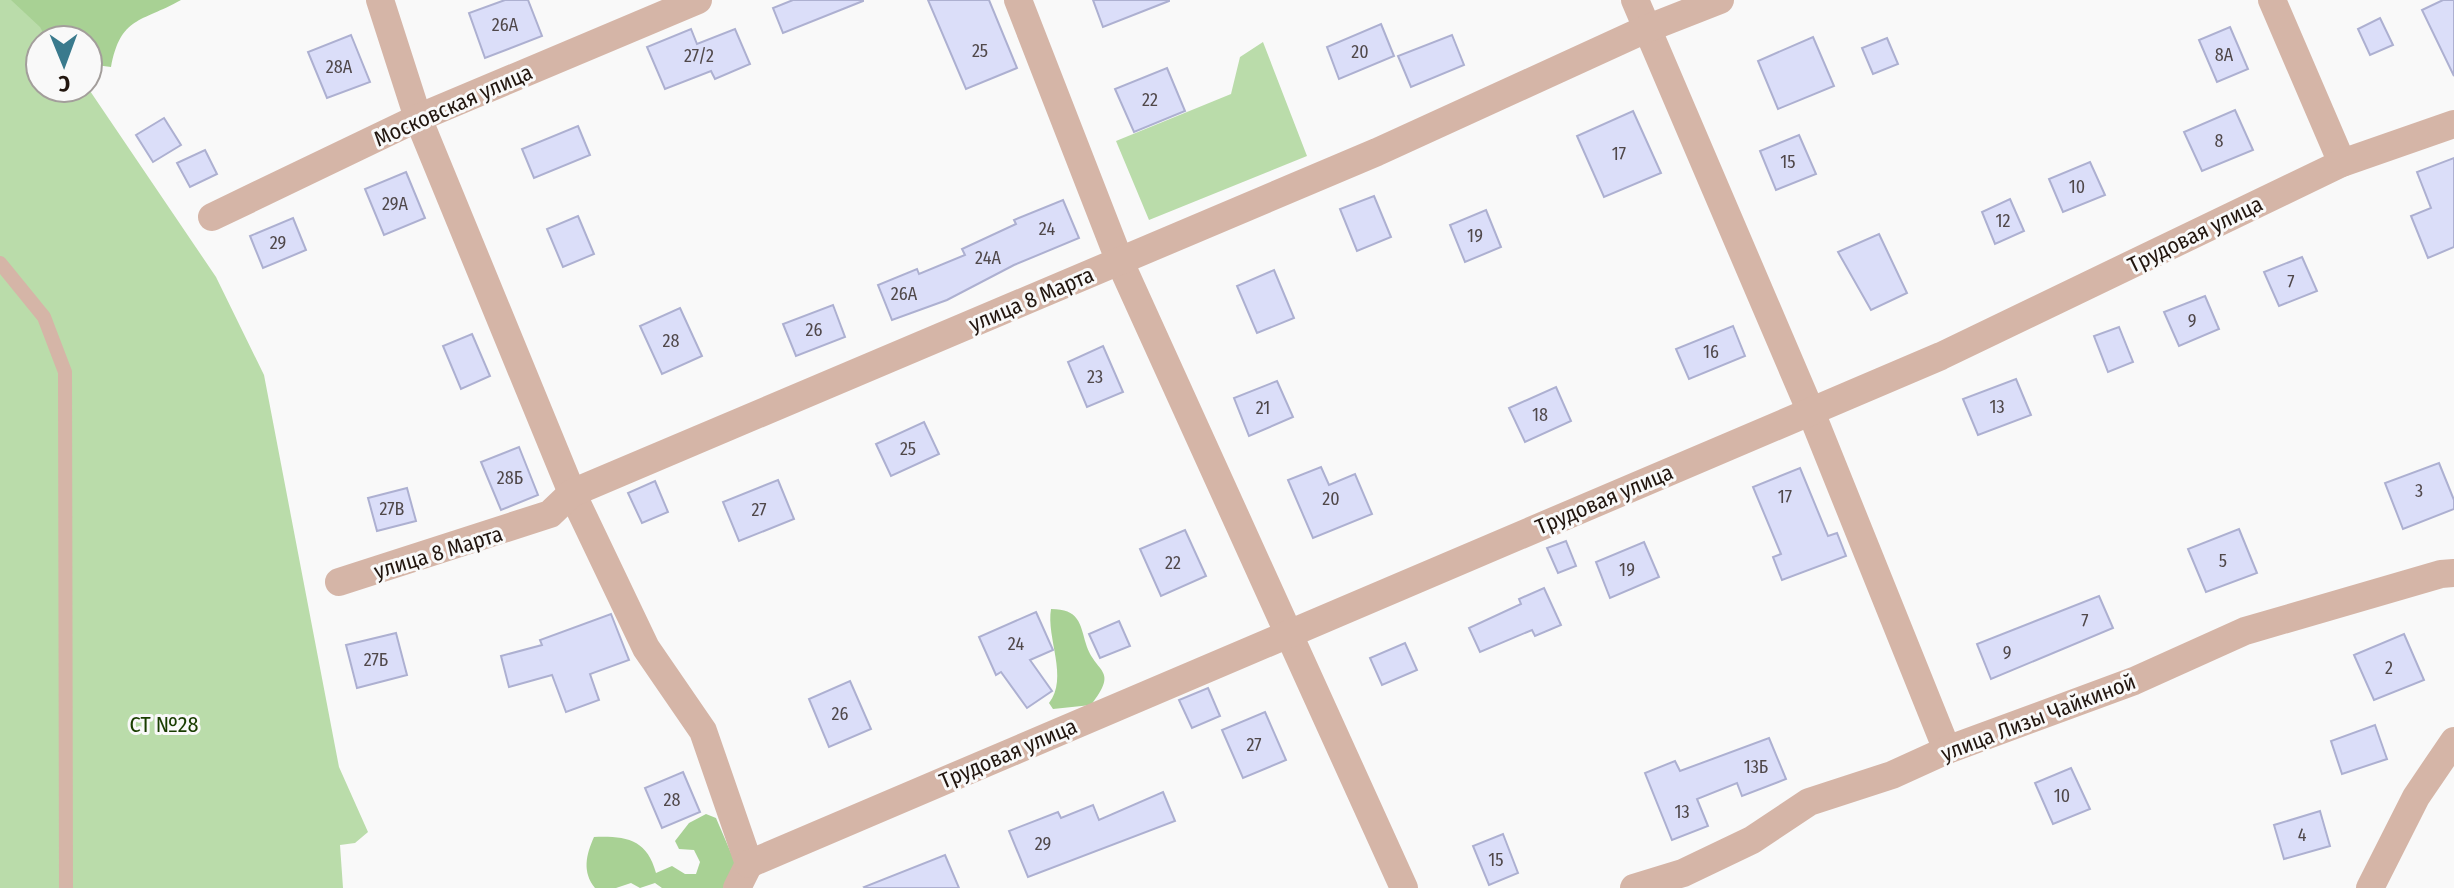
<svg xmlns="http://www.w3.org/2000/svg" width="2454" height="888" viewBox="0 0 2454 888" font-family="'Fira Sans Condensed',sans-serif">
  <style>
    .green { fill: #badcaa }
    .forest { fill: #a8d194 }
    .building { fill: #dbdef9; stroke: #adb0d1; stroke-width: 2 }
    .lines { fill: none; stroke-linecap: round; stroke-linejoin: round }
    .lane { stroke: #d5b5a7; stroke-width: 14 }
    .street { stroke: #d5b5a7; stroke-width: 28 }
    .labels { text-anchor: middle; stroke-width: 6; stroke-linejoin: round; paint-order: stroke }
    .number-label { font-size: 18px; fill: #50484a }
    .street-label { font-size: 22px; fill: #22160f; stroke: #f9f9f9 }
    .park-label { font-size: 22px; fill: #193d00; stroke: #f9f9f9 }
  </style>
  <rect width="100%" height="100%" fill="#f9f9f9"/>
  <g class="green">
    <path d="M0,0H28L55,40H40V88H88L216,277L264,375L339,767L368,832L355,843L340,845L343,888H0Z"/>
    <path d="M1263,42L1307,156L1149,220L1116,141L1231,94L1240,57Z"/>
  </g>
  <g class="forest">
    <path d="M0,0H181C140,23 121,16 111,67L88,64V40H47L40,27L11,0Z"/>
    <path d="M1051,609C1079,609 1080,623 1086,644C1095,674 1120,668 1091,705L1053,709L1049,703C1069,678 1046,638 1051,609Z"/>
    <path d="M706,814L716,818L734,860L735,881L728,888H662L655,883L640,888L631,883L616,888H595C582,872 586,855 594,837C626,836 647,839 656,873L672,866L685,874H696L700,862L694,850L679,849L675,841L689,823Z"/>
  </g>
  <g class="building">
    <path d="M505,0H528L542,36L485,58L469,13Z"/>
    <path d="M793,0H863V1L783,33L773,8Z"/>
    <path d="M928,0H989L1017,68L966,89Z"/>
    <path d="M1093,0H1169V1L1103,27Z"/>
    <path d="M2443,0H2454V76L2422,10Z"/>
    <path d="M2380,18L2393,45L2370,55L2358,29Z"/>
    <path d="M1381,24L1394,56L1339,79L1327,47Z"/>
    <path d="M2230,27L2248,69L2217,82L2199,40Z"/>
    <path d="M691,29L697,44L735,29L750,64L715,79L711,71L665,89L647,47Z"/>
    <path d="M351,35L370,82L327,98L308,52Z"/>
    <path d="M1452,35L1464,65L1411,87L1398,56Z"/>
    <path d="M1813,37L1834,86L1778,109L1758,61Z"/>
    <path d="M1887,38L1898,64L1873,74L1862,48Z"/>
    <path d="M1167,68L1185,111L1134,132L1115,89Z"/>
    <path d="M2235,110L2253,150L2202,171L2184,132Z"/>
    <path d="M1633,111L1661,173L1604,197L1577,136Z"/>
    <path d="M164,118L181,145L153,162L136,135Z"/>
    <path d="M578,126L590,155L534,178L522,149Z"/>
    <path d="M1799,135L1816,174L1776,190L1760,151Z"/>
    <path d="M205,150L217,174L190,187L177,163Z"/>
    <path d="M2454,158V247L2428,258L2411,216L2431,208L2417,172Z"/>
    <path d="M2090,162L2105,195L2063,212L2049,179Z"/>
    <path d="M406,172L425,218L384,235L365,189Z"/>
    <path d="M1374,196L1391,237L1357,251L1340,209Z"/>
    <path d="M2010,199L2024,231L1995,244L1982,212Z"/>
    <path d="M1063,200L1079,238L1014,265L947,300L892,320L878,285L917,269L919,274L965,255L962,249L1016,224L1014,220Z"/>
    <path d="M1486,210L1501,247L1465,262L1450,225Z"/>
    <path d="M578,216L594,254L563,267L547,229Z"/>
    <path d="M293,218L306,250L263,268L250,236Z"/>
    <path d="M1879,234L1907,293L1871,310L1838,252Z"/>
    <path d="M2302,257L2317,291L2279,306L2264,272Z"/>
    <path d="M1274,270L1294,318L1257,333L1237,286Z"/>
    <path d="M2205,296L2219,329L2179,346L2164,312Z"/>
    <path d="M833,305L845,337L796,356L783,324Z"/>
    <path d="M680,308L702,356L662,374L640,326Z"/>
    <path d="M1733,326L1745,356L1689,379L1676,349Z"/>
    <path d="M2119,327L2133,362L2108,372L2094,336Z"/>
    <path d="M472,334L490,376L461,389L443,346Z"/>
    <path d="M1103,346L1123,392L1087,407L1068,362Z"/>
    <path d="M2016,379L2031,415L1978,435L1963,399Z"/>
    <path d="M1277,381L1293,417L1249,436L1234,398Z"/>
    <path d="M1556,387L1571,421L1525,442L1509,408Z"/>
    <path d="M924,422L939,454L891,476L876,444Z"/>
    <path d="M519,447L538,495L501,510L481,462Z"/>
    <path d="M2439,463L2454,500V509L2403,529L2385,483Z"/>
    <path d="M1321,467L1329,485L1355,474L1372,514L1313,538L1288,480Z"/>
    <path d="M1800,468L1828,536L1837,533L1846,556L1782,580L1773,557L1781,554L1753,487Z"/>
    <path d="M778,480L794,519L739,541L723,502Z"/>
    <path d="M655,481L668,512L642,523L628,493Z"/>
    <path d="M407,488L416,521L377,531L368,498Z"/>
    <path d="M2239,529L2257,573L2206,592L2188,549Z"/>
    <path d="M1185,530L1206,576L1161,596L1140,549Z"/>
    <path d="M1566,541L1576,566L1558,573L1547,548Z"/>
    <path d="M1644,542L1659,577L1610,598L1596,562Z"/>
    <path d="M1544,588L1561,625L1535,636L1532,630L1480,652L1469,628L1521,604L1519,599Z"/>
    <path d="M2099,596L2113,628L1991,679L1977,644Z"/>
    <path d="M1036,612L1053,650L1030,660L1052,691L1027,708L1001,672L996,675L979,637Z"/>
    <path d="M611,614L629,660L590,674L599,700L566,712L552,675L509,687L501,656L542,645L540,640Z"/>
    <path d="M1119,621L1130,646L1100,658L1089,634Z"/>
    <path d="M396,633L407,675L357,688L346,645Z"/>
    <path d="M2404,634L2424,680L2374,700L2354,655Z"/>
    <path d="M1405,643L1417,670L1382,685L1370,658Z"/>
    <path d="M850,681L871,729L829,747L809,699Z"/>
    <path d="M1208,688L1220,716L1192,728L1179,700Z"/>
    <path d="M1265,712L1286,760L1243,778L1222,730Z"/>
    <path d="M2375,725L2387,759L2342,774L2331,741Z"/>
    <path d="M1769,738L1786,779L1742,796L1737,783L1697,799L1708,826L1672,840L1645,773L1675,761L1680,771Z"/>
    <path d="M2071,768L2090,809L2053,824L2035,783Z"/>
    <path d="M683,772L700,812L662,828L645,788Z"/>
    <path d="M1163,792L1175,821L1028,877L1009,831L1058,812L1061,818L1093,805L1099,820Z"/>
    <path d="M2320,811L2330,846L2284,859L2274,825Z"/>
    <path d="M1503,834L1518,873L1489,885L1473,846Z"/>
    <path d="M945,855L959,888H865L864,887Z"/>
  </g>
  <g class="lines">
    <path class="lane" d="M0,263L44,317L65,372L66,888"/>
    <g class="street">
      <path d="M380,0L418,118L572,493L646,648L703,731L749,864L737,888"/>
      <path d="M1018,0L1120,262L1404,888"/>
      <path d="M1635,0L1811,412L1947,750"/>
      <path d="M2272,0L2342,163"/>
      <path d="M212,217L418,118L698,0"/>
      <path d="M339,582L550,514L572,493L1377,152L1646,29L1720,0"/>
      <path d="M749,864L1941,356L2342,163L2454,124"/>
      <path d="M1634,888L1683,873L1752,840L1809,802L1892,775L1947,750L2134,681L2245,631L2441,574L2454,573"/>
      <path d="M2370,888L2416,797L2454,741"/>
    </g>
  </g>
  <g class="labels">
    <g class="number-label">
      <text x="505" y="31">26А</text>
      <text x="980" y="57">25</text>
      <text x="1360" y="58">20</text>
      <text x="2224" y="61">8А</text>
      <text x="699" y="62">27/2</text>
      <text x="339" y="73">28А</text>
      <text x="1150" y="106">22</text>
      <text x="2219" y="147">8</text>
      <text x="1619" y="160">17</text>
      <text x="1788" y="168">15</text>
      <text x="2077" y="193">10</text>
      <text x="395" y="210">29А</text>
      <text x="2003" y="227">12</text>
      <text x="1047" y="235">24</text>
      <text x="1475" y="242">19</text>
      <text x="278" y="249">29</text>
      <text x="988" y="264">24А</text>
      <text x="2291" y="288">7</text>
      <text x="904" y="300">26А</text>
      <text x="2192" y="327">9</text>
      <text x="814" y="336">26</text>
      <text x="671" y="347">28</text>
      <text x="1711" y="358">16</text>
      <text x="1095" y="383">23</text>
      <text x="1997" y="413">13</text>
      <text x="1263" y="414">21</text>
      <text x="1540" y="421">18</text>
      <text x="908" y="455">25</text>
      <text x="510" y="484">28Б</text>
      <text x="2419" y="497">3</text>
      <text x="1785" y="503">17</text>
      <text x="1331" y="505">20</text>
      <text x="392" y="515">27В</text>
      <text x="759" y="516">27</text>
      <text x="2223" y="567">5</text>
      <text x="1173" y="569">22</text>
      <text x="1627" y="576">19</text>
      <text x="2085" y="627">7</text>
      <text x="1016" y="650">24</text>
      <text x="2007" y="659">9</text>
      <text x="376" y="666">27Б</text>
      <text x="2389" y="674">2</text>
      <text x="840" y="720">26</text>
      <text x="1254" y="751">27</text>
      <text x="1756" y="773">13Б</text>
      <text x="2062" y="802">10</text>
      <text x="672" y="806">28</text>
      <text x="1682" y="818">13</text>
      <text x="2302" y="841">4</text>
      <text x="1043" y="850">29</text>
      <text x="1496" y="866">15</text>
    </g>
    <g class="street-label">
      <text transform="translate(453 105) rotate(-24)" y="8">Московская улица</text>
      <text transform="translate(2195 234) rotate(-26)" y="8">Трудовая улица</text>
      <text transform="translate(1031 299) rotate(-23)" y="8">улица 8 Марта</text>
      <text transform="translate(1604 499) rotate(-23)" y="8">Трудовая улица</text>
      <text transform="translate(438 552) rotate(-17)" y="8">улица 8 Марта</text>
      <text transform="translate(2038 717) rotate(-21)" y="8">улица Лизы Чайкиной</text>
      <text transform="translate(1008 753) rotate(-23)" y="8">Трудовая улица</text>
    </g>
    <g class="park-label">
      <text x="164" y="732">СТ №28</text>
    </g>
  </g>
  <g transform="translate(64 64) rotate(179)"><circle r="38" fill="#f9f9f9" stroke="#a39e9b" stroke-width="2"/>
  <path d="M0-6L14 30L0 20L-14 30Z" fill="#3a7a8d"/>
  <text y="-12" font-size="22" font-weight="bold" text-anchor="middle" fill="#22160f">С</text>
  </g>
</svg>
